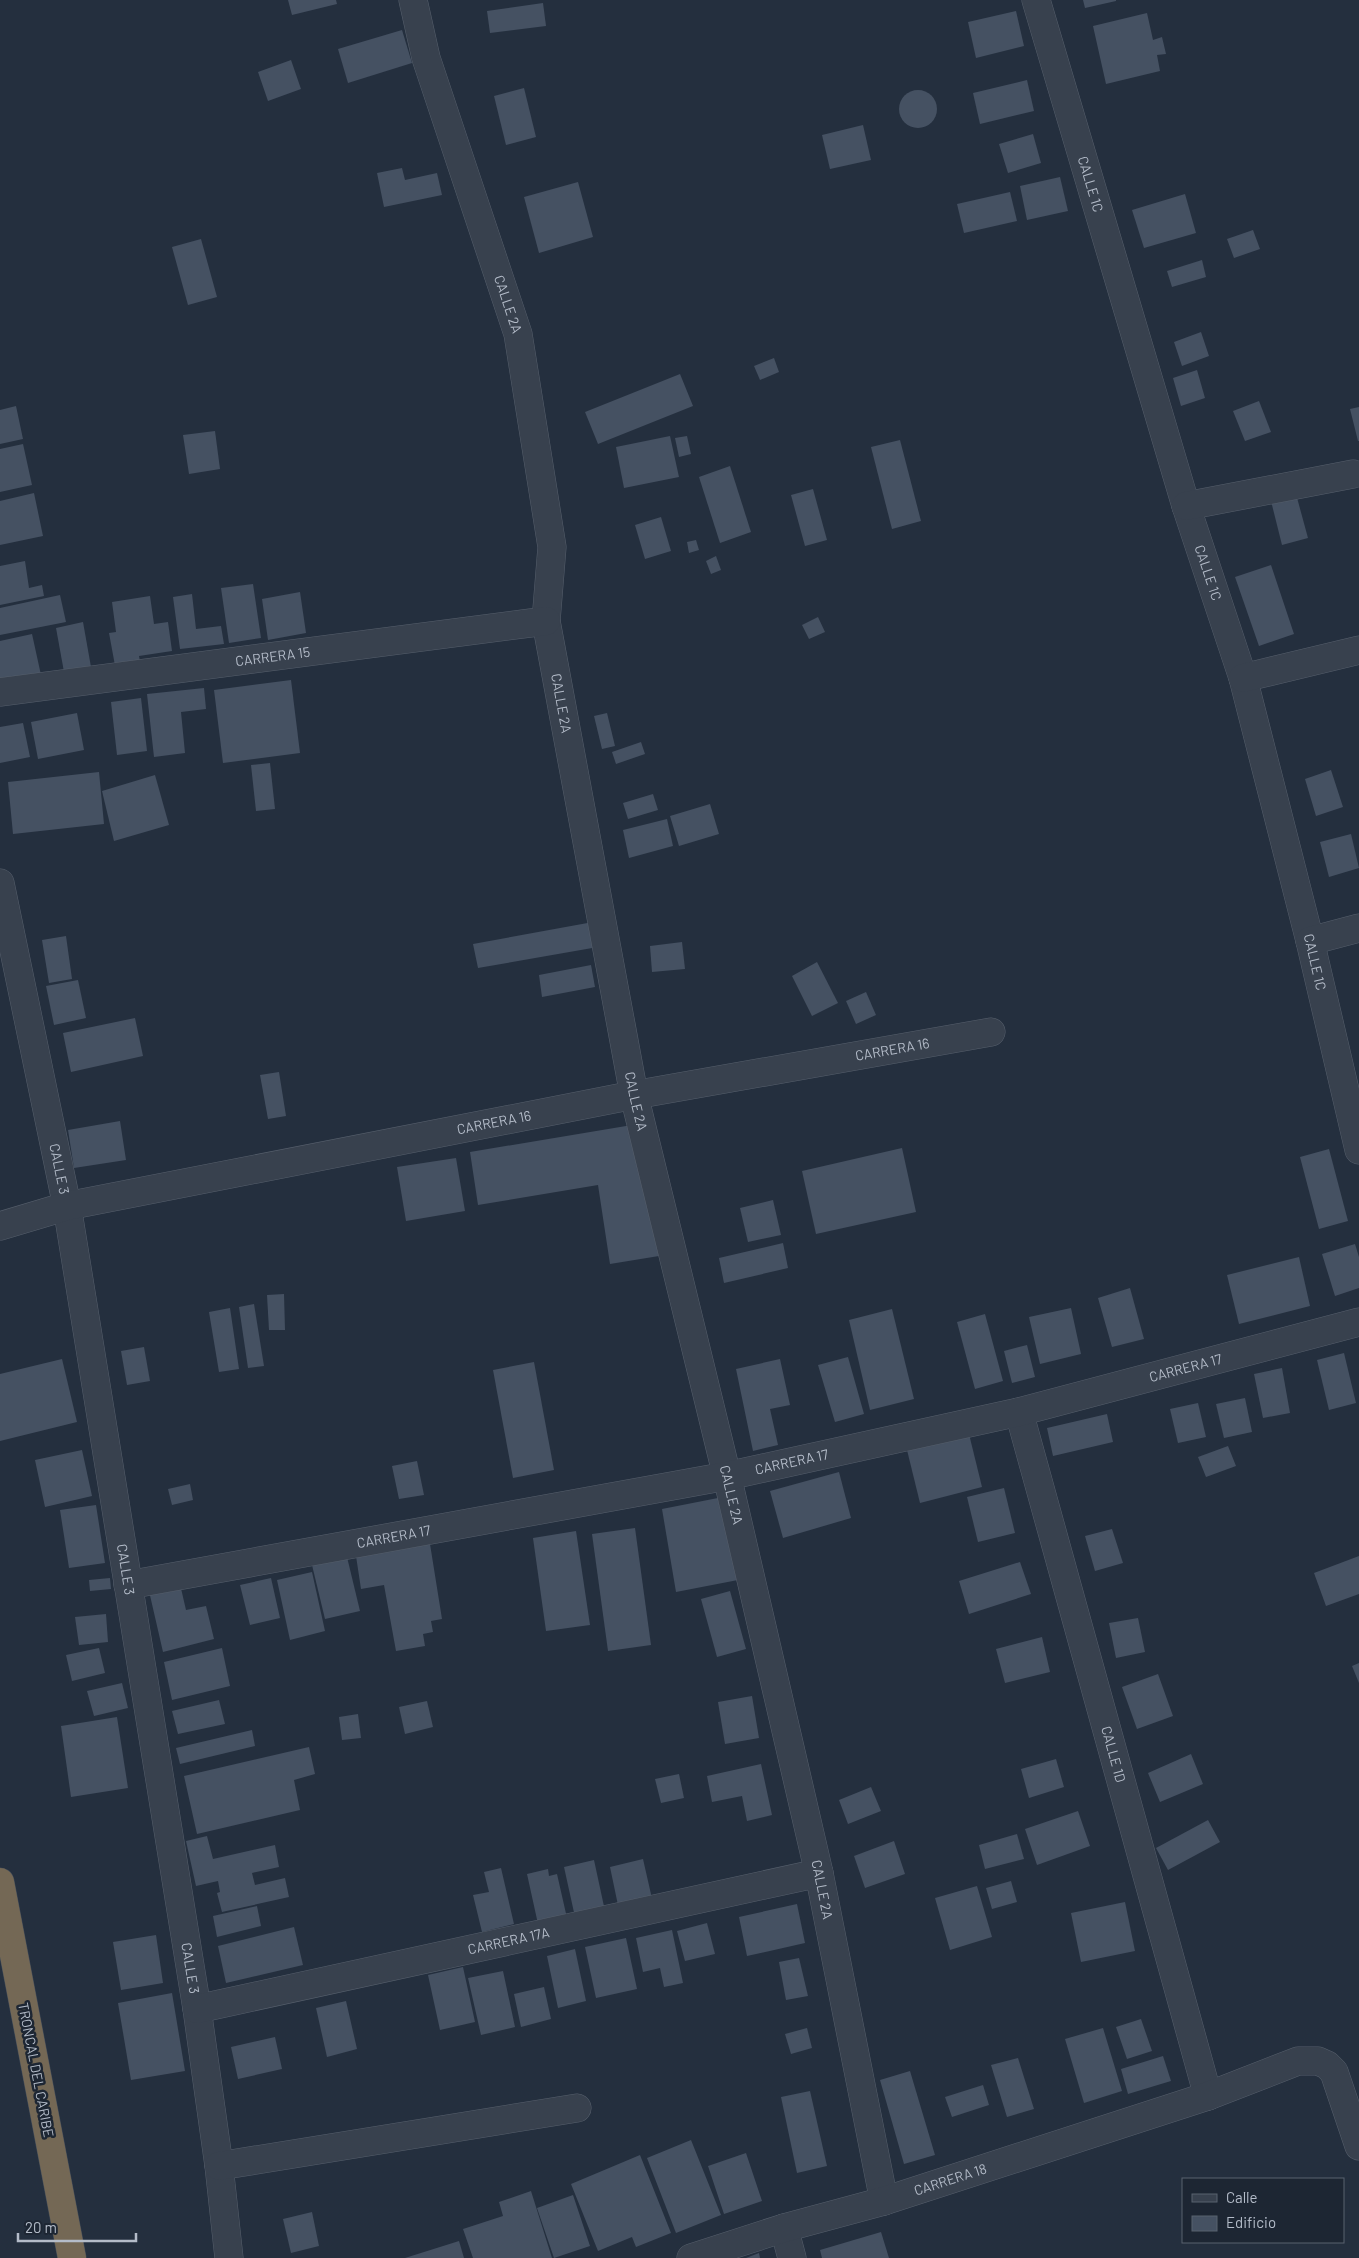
<svg xmlns="http://www.w3.org/2000/svg" width="1359" height="2258" viewBox="0 0 1359 2258" font-family="Barlow,sans-serif">
  <style>
    .building { fill: #455162 }
    .lines { fill: none; stroke-linecap: round; stroke-linejoin: round }
    .street-casing { stroke: #565f6c; stroke-width: 29 }
    .highway-casing { stroke: #434c59; stroke-width: 29 }
    .street { stroke: #38414e; stroke-width: 28 }
    .highway { stroke: #746855; stroke-width: 28 }
    .labels { text-anchor: middle; stroke-width: 5; stroke-linejoin: round; paint-order: stroke }
    .street-label { font-size: 14px; fill: #b4bcc9; stroke: #1d2633 }
  </style>
  <rect width="100%" height="100%" fill="#242f3e"/>
  <g class="building">
    <path d="M288,0H336L337,4L292,15Z"/>
    <path d="M1083,0H1116V1L1085,8Z"/>
    <path d="M543,3L546,26L490,33L487,11Z"/>
    <path d="M1016,11L1024,46L976,58L968,22Z"/>
    <path d="M1147,13L1153,40L1162,37L1166,54L1157,55L1160,71L1106,84L1093,26Z"/>
    <path d="M402,30L412,63L348,83L338,49Z"/>
    <path d="M291,60L301,89L268,101L258,72Z"/>
    <path d="M1027,80L1034,111L980,124L973,93Z"/>
    <path d="M524,88L536,137L506,145L494,96Z"/>
    <circle cx="918" cy="109" r="19"/>
    <path d="M863,125L871,160L830,169L822,135Z"/>
    <path d="M1033,134L1041,163L1008,173L999,144Z"/>
    <path d="M402,168L405,180L437,173L442,195L384,207L377,173Z"/>
    <path d="M1060,177L1068,211L1027,220L1020,186Z"/>
    <path d="M578,182L593,237L539,253L524,197Z"/>
    <path d="M1010,192L1017,221L964,233L957,204Z"/>
    <path d="M1185,194L1196,233L1144,248L1132,210Z"/>
    <path d="M1253,230L1260,249L1234,258L1227,239Z"/>
    <path d="M201,239L217,297L188,305L172,247Z"/>
    <path d="M1202,260L1206,277L1172,287L1167,271Z"/>
    <path d="M1201,332L1209,356L1182,366L1174,342Z"/>
    <path d="M774,358L779,372L760,380L754,366Z"/>
    <path d="M1197,370L1205,398L1181,406L1173,378Z"/>
    <path d="M680,374L693,406L598,444L585,412Z"/>
    <path d="M1259,401L1271,432L1245,441L1233,411Z"/>
    <path d="M16,406L23,439L0,444V410Z"/>
    <path d="M1359,407V441H1358L1350,409Z"/>
    <path d="M215,431L220,469L189,474L183,435Z"/>
    <path d="M670,436L679,477L624,488L616,447Z"/>
    <path d="M687,436L691,454L679,457L675,438Z"/>
    <path d="M900,440L921,521L892,529L871,447Z"/>
    <path d="M23,444L32,485L0,492V449Z"/>
    <path d="M730,466L751,532L720,543L699,477Z"/>
    <path d="M813,489L827,540L805,546L791,495Z"/>
    <path d="M34,493L43,536L0,545V501Z"/>
    <path d="M1296,494L1308,538L1282,545L1271,501Z"/>
    <path d="M661,517L671,551L645,559L635,525Z"/>
    <path d="M696,540L699,550L689,553L687,542Z"/>
    <path d="M716,556L721,570L711,574L706,561Z"/>
    <path d="M25,561L29,588L42,585L44,596L0,605V566Z"/>
    <path d="M1271,565L1294,634L1259,646L1235,577Z"/>
    <path d="M253,584L261,638L229,643L221,588Z"/>
    <path d="M300,592L306,633L268,640L262,599Z"/>
    <path d="M192,594L196,629L221,626L224,644L180,649L173,597Z"/>
    <path d="M60,595L66,622L0,635V608Z"/>
    <path d="M150,596L154,624L168,622L172,651L139,656L141,667L116,671L109,633L116,632L112,602Z"/>
    <path d="M818,617L825,632L809,639L802,625Z"/>
    <path d="M83,622L91,667L64,672L56,628Z"/>
    <path d="M32,634L41,675L0,683V641Z"/>
    <path d="M291,680L300,753L223,763L214,690Z"/>
    <path d="M204,688L206,709L181,712L185,753L154,757L147,694Z"/>
    <path d="M141,698L147,751L117,755L111,702Z"/>
    <path d="M77,713L84,750L38,759L31,722Z"/>
    <path d="M607,713L615,746L602,749L594,716Z"/>
    <path d="M23,723L30,757L0,763V727Z"/>
    <path d="M641,742L645,754L616,764L612,752Z"/>
    <path d="M270,763L275,809L256,811L251,765Z"/>
    <path d="M1331,770L1343,807L1316,816L1305,779Z"/>
    <path d="M99,772L104,824L13,834L8,782Z"/>
    <path d="M155,775L169,825L114,841L102,791Z"/>
    <path d="M653,794L658,810L628,819L623,803Z"/>
    <path d="M710,804L719,834L679,846L670,816Z"/>
    <path d="M667,819L673,846L629,858L623,830Z"/>
    <path d="M1351,834L1359,868L1329,877L1320,842Z"/>
    <path d="M593,922L598,947L478,968L473,944Z"/>
    <path d="M66,936L72,979L49,983L42,940Z"/>
    <path d="M682,942L685,969L652,972L650,946Z"/>
    <path d="M817,962L838,1003L812,1016L792,976Z"/>
    <path d="M591,965L595,987L542,997L539,975Z"/>
    <path d="M78,980L86,1018L54,1025L46,986Z"/>
    <path d="M866,992L876,1015L856,1024L846,1001Z"/>
    <path d="M135,1018L143,1056L71,1072L63,1033Z"/>
    <path d="M279,1072L286,1116L268,1119L260,1075Z"/>
    <path d="M120,1121L126,1160L74,1168L68,1130Z"/>
    <path d="M638,1124L659,1256L610,1264L598,1185L478,1205L470,1152Z"/>
    <path d="M902,1148L916,1212L816,1234L802,1171Z"/>
    <path d="M1329,1149L1348,1221L1319,1229L1300,1157Z"/>
    <path d="M456,1158L465,1211L406,1221L397,1167Z"/>
    <path d="M773,1200L781,1235L748,1242L740,1208Z"/>
    <path d="M783,1243L788,1268L724,1283L719,1258Z"/>
    <path d="M1355,1244L1359,1257V1288L1335,1296L1322,1254Z"/>
    <path d="M1299,1257L1310,1306L1239,1324L1227,1275Z"/>
    <path d="M1130,1288L1144,1339L1112,1347L1098,1298Z"/>
    <path d="M284,1294L285,1330H269L267,1295Z"/>
    <path d="M254,1304L264,1366L248,1368L239,1307Z"/>
    <path d="M230,1308L239,1369L219,1372L209,1312Z"/>
    <path d="M1071,1308L1081,1354L1040,1364L1029,1317Z"/>
    <path d="M892,1309L914,1399L870,1410L849,1320Z"/>
    <path d="M985,1314L1003,1381L975,1389L957,1322Z"/>
    <path d="M1027,1345L1035,1377L1012,1383L1004,1351Z"/>
    <path d="M144,1347L150,1381L127,1385L121,1351Z"/>
    <path d="M1344,1353L1356,1403L1329,1410L1317,1360Z"/>
    <path d="M848,1357L864,1414L835,1422L818,1365Z"/>
    <path d="M62,1359L77,1422L0,1441V1374Z"/>
    <path d="M780,1359L790,1405L770,1409L778,1445L753,1451L736,1369Z"/>
    <path d="M534,1362L554,1470L513,1478L493,1370Z"/>
    <path d="M1282,1368L1290,1413L1263,1418L1254,1374Z"/>
    <path d="M1245,1398L1252,1432L1224,1438L1216,1404Z"/>
    <path d="M1198,1403L1206,1437L1178,1443L1170,1409Z"/>
    <path d="M1107,1414L1113,1442L1053,1456L1047,1428Z"/>
    <path d="M969,1434L982,1487L920,1503L907,1450Z"/>
    <path d="M1228,1446L1236,1466L1206,1477L1198,1457Z"/>
    <path d="M82,1450L92,1496L45,1507L35,1460Z"/>
    <path d="M417,1461L424,1495L399,1499L392,1466Z"/>
    <path d="M839,1472L851,1518L783,1538L770,1491Z"/>
    <path d="M190,1484L193,1500L172,1505L168,1489Z"/>
    <path d="M1004,1488L1015,1533L978,1542L967,1497Z"/>
    <path d="M723,1497L738,1580L676,1592L662,1509Z"/>
    <path d="M96,1505L105,1563L69,1568L60,1510Z"/>
    <path d="M635,1528L651,1645L608,1651L592,1534Z"/>
    <path d="M1112,1529L1123,1563L1095,1571L1085,1536Z"/>
    <path d="M576,1531L590,1625L546,1631L533,1538Z"/>
    <path d="M430,1544L442,1619L431,1621L433,1632L423,1634L425,1646L396,1651L384,1585L361,1589L356,1556Z"/>
    <path d="M1359,1556V1594L1326,1606L1314,1573Z"/>
    <path d="M347,1557L360,1611L325,1619L312,1565Z"/>
    <path d="M1020,1562L1031,1594L969,1614L959,1581Z"/>
    <path d="M312,1572L325,1631L290,1640L277,1580Z"/>
    <path d="M110,1578L111,1589L90,1591L89,1580Z"/>
    <path d="M271,1578L280,1618L250,1625L240,1585Z"/>
    <path d="M180,1584L186,1610L206,1606L214,1639L163,1652L149,1591Z"/>
    <path d="M730,1591L746,1649L717,1657L701,1599Z"/>
    <path d="M106,1614L108,1642L79,1645L75,1617Z"/>
    <path d="M1138,1618L1145,1652L1116,1658L1109,1623Z"/>
    <path d="M1042,1637L1050,1672L1005,1683L996,1649Z"/>
    <path d="M99,1648L105,1673L72,1681L66,1655Z"/>
    <path d="M222,1648L230,1686L172,1700L164,1662Z"/>
    <path d="M1359,1663V1683L1352,1666Z"/>
    <path d="M1158,1674L1173,1716L1137,1729L1122,1687Z"/>
    <path d="M122,1683L128,1708L94,1716L87,1691Z"/>
    <path d="M752,1696L759,1738L725,1744L718,1702Z"/>
    <path d="M219,1700L225,1724L178,1734L172,1711Z"/>
    <path d="M427,1701L433,1727L405,1734L399,1707Z"/>
    <path d="M358,1714L361,1738L342,1740L339,1717Z"/>
    <path d="M117,1717L128,1788L71,1797L61,1726Z"/>
    <path d="M252,1730L255,1746L180,1764L176,1748Z"/>
    <path d="M309,1747L315,1774L294,1780L300,1810L197,1834L184,1776Z"/>
    <path d="M1191,1754L1203,1784L1160,1802L1148,1773Z"/>
    <path d="M1056,1759L1064,1787L1029,1798L1021,1769Z"/>
    <path d="M761,1764L772,1815L747,1821L742,1796L712,1802L707,1776Z"/>
    <path d="M679,1774L684,1798L661,1803L655,1779Z"/>
    <path d="M871,1787L881,1811L848,1824L839,1800Z"/>
    <path d="M1078,1811L1090,1846L1037,1865L1025,1829Z"/>
    <path d="M1208,1820L1220,1842L1168,1870L1156,1848Z"/>
    <path d="M1017,1834L1024,1859L985,1869L979,1845Z"/>
    <path d="M207,1836L213,1859L275,1845L279,1867L252,1873L255,1885L285,1878L289,1897L222,1912L217,1893L220,1892L218,1881L196,1886L186,1841Z"/>
    <path d="M894,1841L905,1874L865,1888L854,1856Z"/>
    <path d="M643,1859L653,1903L619,1910L610,1867Z"/>
    <path d="M594,1860L605,1911L575,1917L564,1867Z"/>
    <path d="M501,1868L514,1924L482,1932L473,1895L489,1892L484,1872Z"/>
    <path d="M548,1869L549,1876L557,1874L567,1918L538,1924L527,1874Z"/>
    <path d="M1011,1881L1017,1902L992,1909L986,1888Z"/>
    <path d="M977,1886L992,1937L950,1950L935,1898Z"/>
    <path d="M1125,1902L1135,1951L1081,1962L1071,1913Z"/>
    <path d="M797,1904L805,1943L747,1956L739,1917Z"/>
    <path d="M257,1906L261,1926L217,1937L213,1916Z"/>
    <path d="M707,1923L715,1954L685,1961L677,1931Z"/>
    <path d="M294,1927L303,1965L226,1983L218,1946Z"/>
    <path d="M672,1930L683,1983L664,1987L660,1968L643,1972L636,1938Z"/>
    <path d="M156,1935L163,1983L121,1990L113,1942Z"/>
    <path d="M626,1938L637,1989L596,1998L585,1947Z"/>
    <path d="M575,1949L586,2001L558,2008L547,1956Z"/>
    <path d="M799,1958L808,1996L786,2000L779,1962Z"/>
    <path d="M463,1967L475,2022L440,2030L428,1975Z"/>
    <path d="M503,1971L515,2027L481,2035L468,1978Z"/>
    <path d="M544,1987L551,2019L521,2027L514,1994Z"/>
    <path d="M172,1993L185,2071L131,2080L118,2003Z"/>
    <path d="M346,2001L357,2049L327,2057L316,2008Z"/>
    <path d="M1141,2019L1152,2051L1127,2059L1116,2027Z"/>
    <path d="M807,2028L812,2048L791,2054L785,2034Z"/>
    <path d="M1103,2028L1122,2091L1084,2103L1065,2039Z"/>
    <path d="M275,2037L282,2069L238,2079L231,2047Z"/>
    <path d="M1163,2056L1171,2081L1128,2094L1121,2069Z"/>
    <path d="M1018,2058L1034,2109L1007,2117L991,2065Z"/>
    <path d="M910,2071L935,2155L904,2164L880,2080Z"/>
    <path d="M983,2085L989,2105L952,2117L945,2097Z"/>
    <path d="M810,2091L827,2166L797,2173L781,2097Z"/>
    <path d="M691,2140L721,2215L676,2233L647,2158Z"/>
    <path d="M746,2153L762,2201L724,2214L708,2166Z"/>
    <path d="M640,2155L671,2233L636,2247L632,2237L598,2251L571,2184Z"/>
    <path d="M531,2191L552,2258H473L463,2229L503,2216L499,2202Z"/>
    <path d="M573,2195L590,2246L554,2258L537,2208Z"/>
    <path d="M312,2212L319,2246L291,2253L283,2219Z"/>
    <path d="M881,2232L889,2258H822L820,2250Z"/>
    <path d="M459,2241L464,2258H405Z"/>
    <path d="M759,2253L760,2258H746Z"/>
  </g>
  <g class="lines">
    <defs>
      <g id="street">
        <path id="s1" d="M413,0L426,58L518,334L552,547L546,621L622,1030L634,1095L727,1476L819,1873L884,2201"/>
        <path id="s2" d="M1036,0L1186,506L1243,678L1310,941L1359,1150"/>
        <path d="M1186,506L1353,474"/>
        <path d="M1243,678L1359,650"/>
        <path id="s3" d="M0,692L546,621"/>
        <path id="s4" d="M0,883L67,1206L197,2009L219,2166L229,2258"/>
        <path d="M1310,941L1359,928"/>
        <path id="s5" d="M0,1226L67,1206L634,1095L991,1032"/>
        <path id="s6" d="M1019,1412L1208,2096"/>
        <path id="s7" d="M128,1585L727,1476L1019,1412L1359,1322"/>
        <path id="s8" d="M197,2009L819,1873"/>
        <path d="M219,2166L577,2108"/>
        <path d="M784,2228L792,2258"/>
        <path id="s9" d="M691,2258L784,2228L884,2201L1208,2096L1298,2061H1318L1327,2065L1334,2072L1359,2146"/>
      </g>
      <path id="highway" d="M0,1882L72,2258"/>
    </defs>
    <use href="#street" class="street-casing"/>
    <use href="#highway" class="highway-casing"/>
    <use href="#street" class="street"/>
    <use href="#highway" class="highway"/>
  </g>
  <g class="labels">
    <g class="street-label">
      <text dy="5" stroke="none"><textPath href="#s2" startOffset="192">CALLE 1C</textPath></text>
      <text dy="5" stroke="none"><textPath href="#s1" startOffset="319">CALLE 2A</textPath></text>
      <text dy="5" stroke="none"><textPath href="#s2" startOffset="598">CALLE 1C</textPath></text>
      <text dy="5" stroke="none"><textPath href="#s3" startOffset="275">CARRERA 15</textPath></text>
      <text dy="5" stroke="none"><textPath href="#s1" startOffset="724">CALLE 2A</textPath></text>
      <text dy="5" stroke="none"><textPath href="#s2" startOffset="1002">CALLE 1C</textPath></text>
      <text dy="5" stroke="none"><textPath href="#s5" startOffset="910">CARRERA 16</textPath></text>
      <text dy="5" stroke="none"><textPath href="#s1" startOffset="1129">CALLE 2A</textPath></text>
      <text dy="5" stroke="none"><textPath href="#s5" startOffset="505">CARRERA 16</textPath></text>
      <text dy="5" stroke="none"><textPath href="#s4" startOffset="292">CALLE 3</textPath></text>
      <text dy="5" stroke="none"><textPath href="#s7" startOffset="1080">CARRERA 17</textPath></text>
      <text dy="5" stroke="none"><textPath href="#s7" startOffset="675">CARRERA 17</textPath></text>
      <text dy="5" stroke="none"><textPath href="#s1" startOffset="1534">CALLE 2A</textPath></text>
      <text dy="5" stroke="none"><textPath href="#s7" startOffset="270">CARRERA 17</textPath></text>
      <text dy="5" stroke="none"><textPath href="#s4" startOffset="698">CALLE 3</textPath></text>
      <text dy="5" stroke="none"><textPath href="#s6" startOffset="355">CALLE 1D</textPath></text>
      <text dy="5" stroke="none"><textPath href="#s1" startOffset="1939">CALLE 2A</textPath></text>
      <text dy="5" stroke="none"><textPath href="#s8" startOffset="319">CARRERA 17A</textPath></text>
      <text dy="5" stroke="none"><textPath href="#s4" startOffset="1102">CALLE 3</textPath></text>
      <text transform="translate(36 2070) rotate(79)" y="5">TRONCAL DEL CARIBE</text>
      <text dy="5" stroke="none"><textPath href="#s9" startOffset="271">CARRERA 18</textPath></text>
    </g>
  </g>
  <rect x="1182" y="2178" width="162" height="65" fill="#1d2633" stroke="#59626f"/>
  <rect x="1192" y="2194" width="25" height="8" fill="#38414e" stroke="#59626f"/>
  <text x="1226" y="2203" font-size="15" fill="#b4bcc9">Calle</text>
  <rect x="1192" y="2216" width="25" height="15" fill="#455162" stroke="#59626f"/>
  <text x="1226" y="2228" font-size="15" fill="#b4bcc9">Edificio</text>
  <path d="M18 2233v8h118v-8" fill="none" stroke="#b4bcc9" stroke-width="2.5"/>
  <text x="25" y="2233" font-size="15" fill="#b4bcc9" stroke="#1d2633" stroke-width="4" paint-order="stroke">20 m</text>
</svg>
